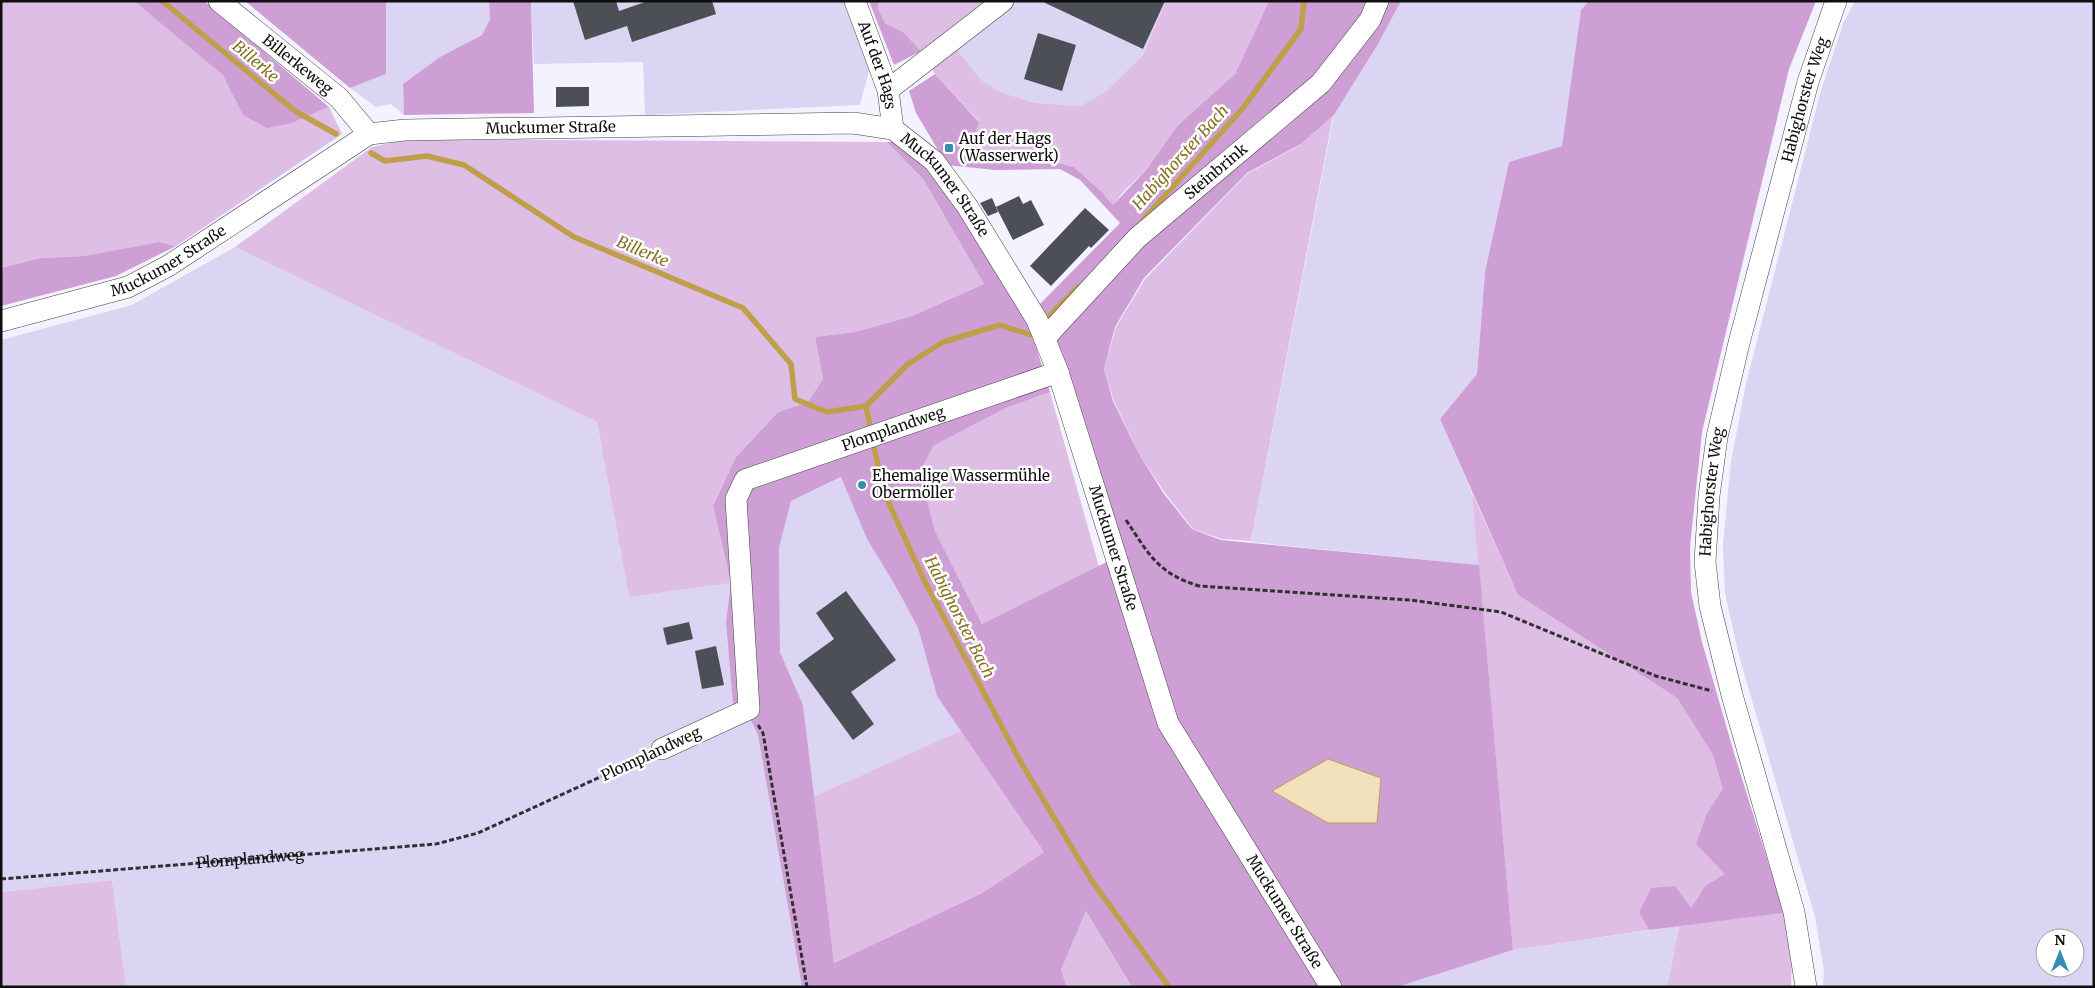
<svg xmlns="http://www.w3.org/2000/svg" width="2095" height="988" viewBox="0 0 2095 988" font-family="Merriweather,serif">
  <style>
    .farmland { fill: #dbd4f2; fill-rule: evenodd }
    .green { fill: #debee5 }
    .forest { fill: #ce9fd4; fill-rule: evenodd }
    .water { fill: #f0e0bc; stroke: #bf9f4a }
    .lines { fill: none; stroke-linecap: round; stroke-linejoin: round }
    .stream { stroke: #bf9f4a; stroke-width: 5.5 }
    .building { fill: #4c4f56 }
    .minor-casing { stroke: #424242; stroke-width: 22 }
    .path { stroke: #313131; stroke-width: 3; stroke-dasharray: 5 2.5; stroke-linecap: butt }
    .minor { stroke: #fff; stroke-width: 21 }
    .poi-dot { fill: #358eb1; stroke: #fff; stroke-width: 2 }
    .labels { text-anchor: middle; stroke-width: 5; stroke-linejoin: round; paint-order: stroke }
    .street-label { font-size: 15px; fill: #0f0f0f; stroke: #fff }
    .poi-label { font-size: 15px; fill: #0f0f0f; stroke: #fff; text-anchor: start }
    .water-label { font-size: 16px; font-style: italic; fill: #877023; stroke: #fff }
  </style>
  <rect width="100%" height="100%" fill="#f4f2fe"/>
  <g class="farmland">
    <path d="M386,1H489L490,19L482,35L440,57L403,84L404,115L391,104L376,107L350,88L386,74Z"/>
    <path d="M531,1H849L871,63L860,105L645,115L643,62L534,64Z"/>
    <path d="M988,1H1166L1143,55L1106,91L1081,106L1035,103L1000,92L981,81L946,36Z"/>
    <path d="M1401,1H1589L1581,10L1562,146L1509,162L1485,272L1477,374L1440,419L1472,493L1479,565L1251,542L1334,115L1378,44Z"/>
    <path d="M1855,1H2094V987H1823L1824,971L1815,917L1738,652L1725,593L1723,545L1731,462L1746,384L1821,90L1843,24ZM2045,938H2075V968H2045Z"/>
    <path d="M235,247L597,422L629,597L731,583L726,621L746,710L758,735L802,987H126L112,880L1,892V340L132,305Z"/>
    <path d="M842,477L867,539L896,587L918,628L937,696L962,730L813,797L803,705L780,652L779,548L791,501Z"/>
    <path d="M1679,926L1667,987H1397L1513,950Z"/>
  </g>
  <g class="green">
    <path d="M1,1H134L224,75L243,115L292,123L329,107L342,134L176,246L159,242L84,256L40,258L1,268Z"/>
    <path d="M878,1H988L946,36L981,80L1000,92L1035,103L1081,106L1106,91L1143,55L1166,1H1269L1235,74L1178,125L1146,170L1125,190L1113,205L1100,190L1074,167L1014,151L996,157L970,144L979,121L935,74L921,51L903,32L885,23L878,8Z"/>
    <path d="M1333,116L1251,541L1222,539L1193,529L1165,493L1139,454L1114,401L1104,369L1116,327L1145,279L1247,174L1300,145Z"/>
    <path d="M408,139L887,142L923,179L984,284L912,316L855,332L815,337L823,379L808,402L778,412L736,457L713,506L731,583L629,597L597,422L235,247L372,147Z"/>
    <path d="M1050,392L1099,567L982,624L935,531L920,473L933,446L1008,407Z"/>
    <path d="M1472,493L1518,595L1677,698L1713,755L1724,789L1707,813L1726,874L1705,886L1691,908L1639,913L1649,930L1513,950Z"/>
    <path d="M962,730L1044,852L982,893L834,963L813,797Z"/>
    <path d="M112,880L126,987H1V892Z"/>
    <path d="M1086,911L1132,987H1067L1061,970Z"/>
    <path d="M1784,913L1792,955L1791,987H1667L1679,926Z"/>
  </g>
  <g class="forest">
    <path d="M134,1H204L329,107L292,123L267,128L243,115L223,75Z"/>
    <path d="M245,1H386V74L350,88Z"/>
    <path d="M489,1H531L534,113L404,115L403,84L440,57L482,35L490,19Z"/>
    <path d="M869,1H878V8L885,23L903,32L921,51L894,65Z"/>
    <path d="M1269,1H1401L1378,44L1334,115L1301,144L1247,173L1144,278L1115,327L1104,369L1113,401L1139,454L1164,494L1192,529L1221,540L1479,565L1513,950L1397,987H1132L1086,911L1061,970L1067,987H802L758,735L746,710L733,703L726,621L731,583L713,506L736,457L778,412L808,402L823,379L815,337L855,332L912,316L984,284L923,179L887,142H893L932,170L956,205L1029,324L1050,392L1008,407L933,446L920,473L935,531L982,624L1123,554L1037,307L1120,223L1080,180L1060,169L995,170L947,165L916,113L909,91L935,74L979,122L971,144L996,157L1014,151L1074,167L1100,190L1113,205L1146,170L1178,125L1235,74ZM841,477L867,539L896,587L918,628L937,696L1044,852L982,893L834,963L803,705L780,652L779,548L791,501Z"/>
    <path d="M1589,1H1816L1789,69L1702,432L1690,547L1691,592L1702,642L1734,753L1784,913L1649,930L1639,913L1651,888L1675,886L1691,908L1705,886L1725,874L1696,844L1707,813L1723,789L1713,755L1677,698L1518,595L1440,419L1477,374L1485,272L1509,162L1562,146L1581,10Z"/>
    <path d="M159,242L176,246L116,276L1,306V268L40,258L84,256Z"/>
  </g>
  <path class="water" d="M1328,759L1381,778L1377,823H1328L1272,791Z"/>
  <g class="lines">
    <g class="stream">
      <path d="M162,1L295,111L336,134"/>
      <path d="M371,153L385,161L427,156L464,165L574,237L743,308L791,364L795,399L827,412L866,406"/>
      <path d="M1143,220L1243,108L1301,29L1304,1"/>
      <path d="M1050,315L1078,287"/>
      <path d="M871,431L866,406L908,364L943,342L1000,325L1031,335"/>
      <path d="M873,440L882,488L924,580L1019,759L1092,881L1169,987"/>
    </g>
  </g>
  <g class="building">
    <path d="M573,1H616L619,11L648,1H712L716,14L632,42L627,26L585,40Z"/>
    <path d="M1041,1H1165L1143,49Z"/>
    <path d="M1038,33L1076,45L1062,91L1024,79Z"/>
    <path d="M556,87H589V106L556,107Z"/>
    <path d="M1019,196L1023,204L1031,200L1044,225L1013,240L996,207Z"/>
    <path d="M992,198L998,212L988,216L980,203Z"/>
    <path d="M1085,208L1109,230L1091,248L1089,246L1051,286L1030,266Z"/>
    <path d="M846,591L896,660L851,692L874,724L853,740L798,665L834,639L816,613Z"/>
    <path d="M689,622L693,639L667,645L663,628Z"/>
    <path d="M716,646L724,685L702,689L695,651Z"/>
  </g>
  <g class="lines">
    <defs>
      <g id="minor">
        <path id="s2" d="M219,1L339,98L369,134"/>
        <path id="s3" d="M855,1L888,90L893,129"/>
        <path d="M888,90L1003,1"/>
        <path id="s4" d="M1,321L128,287L168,266L369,134L405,130L853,123L893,129L934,161L967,206L1037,320L1058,372L1168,723L1331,987"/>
        <path id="s5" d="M1045,338L1137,238L1321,83L1370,20L1378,1"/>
        <path id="s6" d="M662,749L749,709L736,499L745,480L1058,372"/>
        <path id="s7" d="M1806,987L1794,912L1732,695L1710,606L1705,562L1709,496L1717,437L1739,343L1808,82L1836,1"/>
      </g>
    </defs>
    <use href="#minor" class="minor-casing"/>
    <g class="path">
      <path d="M1126,520C1149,554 1157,573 1199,586L1410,600L1501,612L1656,676L1712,691"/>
      <path d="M758,725L763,733L807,987"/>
      <path id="s1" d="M1,879L436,844L478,833L646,756"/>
    </g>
    <use href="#minor" class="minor"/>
  </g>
  <g class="poi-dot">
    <rect x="944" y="143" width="10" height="10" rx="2.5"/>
    <circle cx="862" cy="485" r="5"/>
  </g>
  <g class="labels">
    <g class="street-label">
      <text dy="5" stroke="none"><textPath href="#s2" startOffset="101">Billerkeweg</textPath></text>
      <text dy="5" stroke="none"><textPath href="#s3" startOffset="68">Auf der Hags</textPath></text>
      <text dy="5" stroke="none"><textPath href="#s7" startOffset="912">Habighorster Weg</textPath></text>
      <text dy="5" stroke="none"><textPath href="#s4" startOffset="599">Muckumer Straße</textPath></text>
      <text dy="5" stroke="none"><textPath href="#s5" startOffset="239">Steinbrink</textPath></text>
      <text dy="5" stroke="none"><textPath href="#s4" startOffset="1019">Muckumer Straße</textPath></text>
      <text dy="5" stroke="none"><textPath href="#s4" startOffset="179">Muckumer Straße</textPath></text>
      <text dy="5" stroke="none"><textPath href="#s6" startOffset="484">Plomplandweg</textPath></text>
      <text dy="5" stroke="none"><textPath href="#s7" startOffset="508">Habighorster Weg</textPath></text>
      <text dy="5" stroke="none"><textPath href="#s4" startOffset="1424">Muckumer Straße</textPath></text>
      <text transform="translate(651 754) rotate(-25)" y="5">Plomplandweg</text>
      <text dy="5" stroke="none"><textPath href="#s1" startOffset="250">Plomplandweg</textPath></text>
      <text dy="5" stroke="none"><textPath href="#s4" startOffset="1829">Muckumer Straße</textPath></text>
    </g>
    <g class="poi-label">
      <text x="959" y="144">Auf der Hags<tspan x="959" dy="17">(Wasserwerk)</tspan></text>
      <text x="872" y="481">Ehemalige Wassermühle<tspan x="872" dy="17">Obermöller</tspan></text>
    </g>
    <g class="water-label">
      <text transform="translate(256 61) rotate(40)" y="6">Billerke</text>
      <text transform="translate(1180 157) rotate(-48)" y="6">Habighorster Bach</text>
      <text transform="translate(643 251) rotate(23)" y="6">Billerke</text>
      <text transform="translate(960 617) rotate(63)" y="6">Habighorster Bach</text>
    </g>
  </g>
  <rect width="2095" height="988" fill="none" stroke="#0f0f0f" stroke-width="5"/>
  <g transform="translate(2060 953)"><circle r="24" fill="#ffffff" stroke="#9f9f9f"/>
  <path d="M0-4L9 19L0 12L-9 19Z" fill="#358eb1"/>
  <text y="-8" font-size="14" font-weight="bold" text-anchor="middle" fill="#0f0f0f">N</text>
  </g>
</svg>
